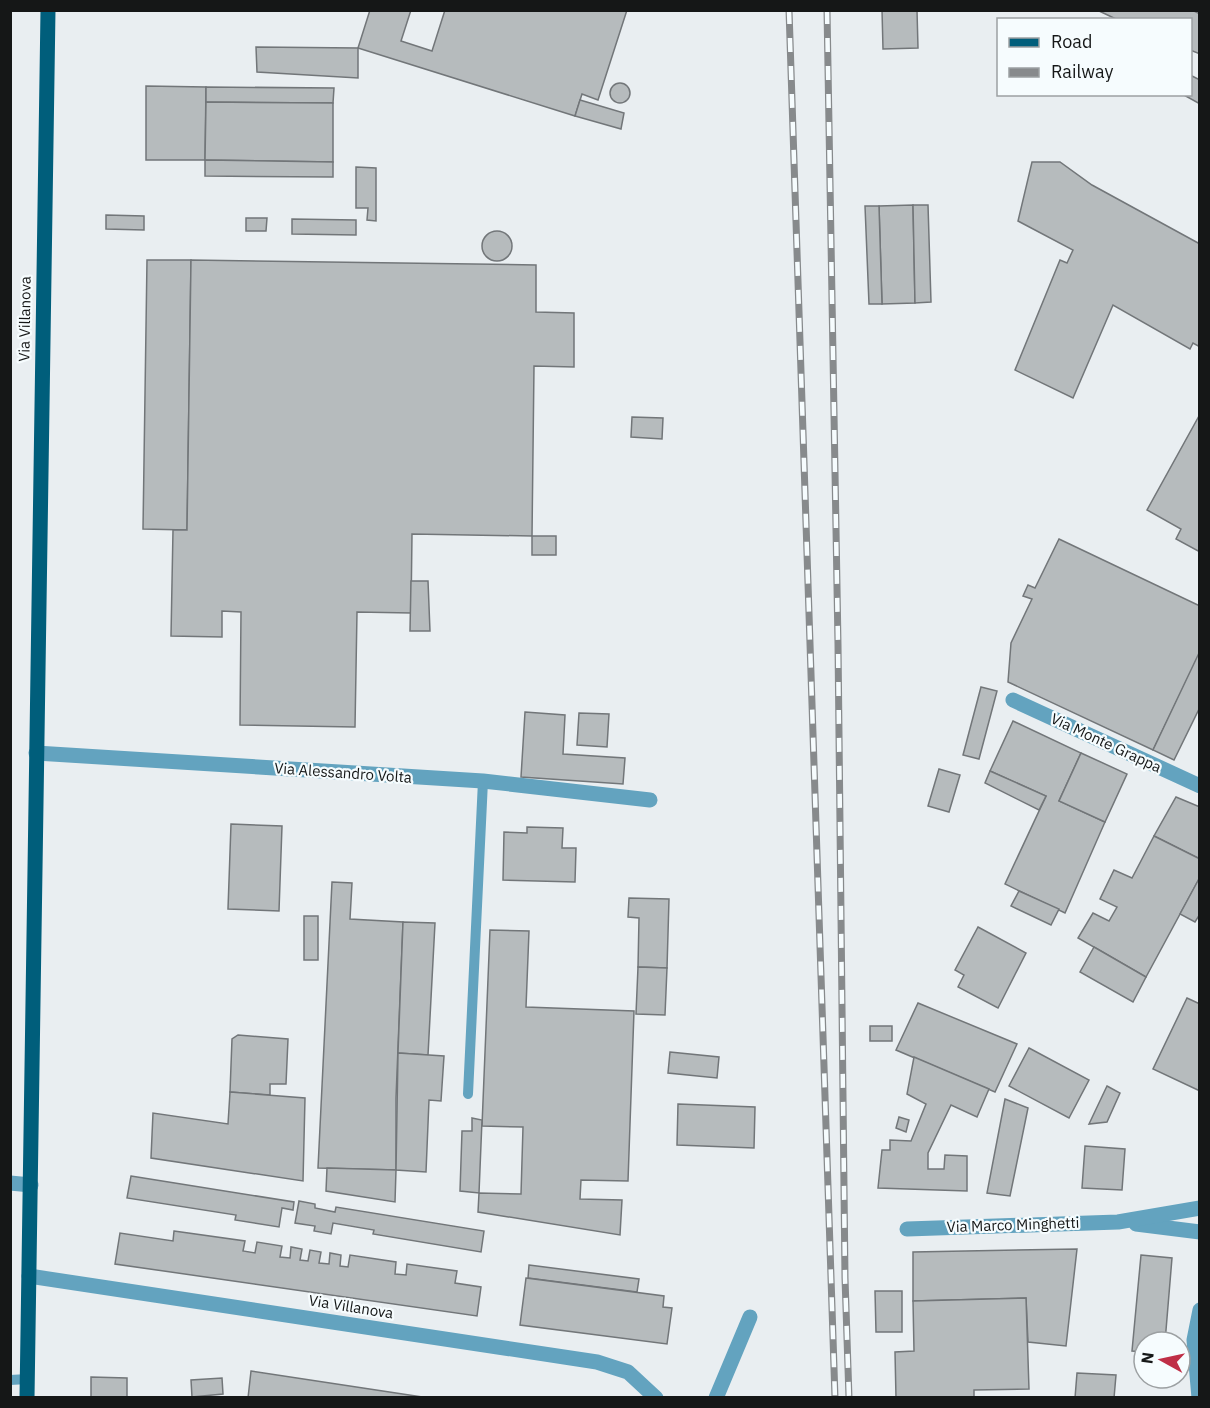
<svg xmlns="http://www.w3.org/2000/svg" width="1210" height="1408" viewBox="0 0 1210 1408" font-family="'IBM Plex Sans',sans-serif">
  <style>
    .building { fill: #b6bbbd; stroke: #727679; stroke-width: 1.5 }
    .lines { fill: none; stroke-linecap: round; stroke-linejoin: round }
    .service { stroke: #63a3bf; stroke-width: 10 }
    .minor { stroke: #63a3bf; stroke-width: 15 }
    .tertiary { stroke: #63a3bf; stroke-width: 15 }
    .primary { stroke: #005e7b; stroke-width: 15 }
    .rail-casing { stroke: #878a8c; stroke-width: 7 }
    .rail { stroke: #f6fcfe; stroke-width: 4.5; stroke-dasharray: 14; stroke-linecap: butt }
    .labels { text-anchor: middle; stroke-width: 4.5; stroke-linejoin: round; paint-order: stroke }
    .street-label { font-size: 15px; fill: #151717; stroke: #f6fcfe }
  </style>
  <rect width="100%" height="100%" fill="#e9eef1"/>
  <g class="building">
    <path d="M370,10H411L401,41L432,51L445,10H627L598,100L582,94L575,116L358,48Z"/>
    <path d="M882,10H917L918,48L883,49Z"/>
    <path d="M1097,10H1192L1200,14V54L1190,50V20H1118Z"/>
    <path d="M256,47L358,48V78L257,72Z"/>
    <path d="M1190,75L1200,80V104L1182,94H1190Z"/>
    <circle cx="620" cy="93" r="10"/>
    <path d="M146,86L206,87L205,160H146Z"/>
    <path d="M206,87L334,88L333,103L206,102Z"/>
    <path d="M580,100L624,113L621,129L575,116Z"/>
    <path d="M206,102L333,103V162L205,160Z"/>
    <path d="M205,160L333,162V177L205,176Z"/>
    <path d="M1032,162H1060L1092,185L1200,244V347L1193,343L1190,349L1113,305L1073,398L1015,370L1060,260L1067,263L1073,250L1018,221Z"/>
    <path d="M356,167L376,168V221L367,220L368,208H356Z"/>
    <path d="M913,205L915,303L882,304L879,206Z"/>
    <path d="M913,205H928L931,302L915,303Z"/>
    <path d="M865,206H879L882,304H869Z"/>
    <path d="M106,215L144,216V230L106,229Z"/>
    <path d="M246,218H267L266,231H246Z"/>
    <path d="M292,219L356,220V235L292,234Z"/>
    <circle cx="497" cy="246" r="15"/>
    <path d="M147,260H191L187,530L143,529Z"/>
    <path d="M191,260L536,265V312L574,313V367L534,366L532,536L412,534L411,613L357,612L355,727L240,725L241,612L222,611V637L171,636L173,530H187Z"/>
    <path d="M1199,416H1200V552L1176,539L1181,529L1147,510Z"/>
    <path d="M632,417L663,418L662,439L631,437Z"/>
    <rect x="532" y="536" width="24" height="19"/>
    <path d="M1059,539L1200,606V653L1153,750L1008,682L1011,643L1032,599L1023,596L1028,585L1035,588Z"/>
    <path d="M411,581H428L430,631H410Z"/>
    <path d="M1199,653L1200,707L1174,760L1153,750Z"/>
    <path d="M981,687L997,691L979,759L963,755Z"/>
    <path d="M525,712L565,715L563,754L625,758L623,784L521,777Z"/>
    <path d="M579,713L609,714L607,747L577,745Z"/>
    <path d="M1013,721L1081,753L1059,801L1105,822L1065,913L1005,884L1046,796L990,771Z"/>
    <path d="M1081,753L1127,774L1105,822L1059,801Z"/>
    <path d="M939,769L960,775L949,812L928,806Z"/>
    <path d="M990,771L1046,796L1039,810L985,783Z"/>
    <path d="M1176,797L1200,807V859L1154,836Z"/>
    <path d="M231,824L282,826L279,911L228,909Z"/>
    <path d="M527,827L563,828L562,848H576L575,882L503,880L504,832L527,833Z"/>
    <path d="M1154,836L1200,859V877L1146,977L1078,938L1093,913L1109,921L1117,907L1100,899L1114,870L1132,878Z"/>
    <path d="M1200,877V914L1195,922L1180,914Z"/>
    <path d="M332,882L352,883L350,919L403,922L396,1098V1170L318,1168Z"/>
    <path d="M1019,891L1059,909L1051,925L1011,906Z"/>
    <path d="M629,898L669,899L667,968L638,967L639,918L628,917Z"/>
    <rect x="304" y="916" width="14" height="44"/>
    <path d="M403,922L435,923L428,1055L398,1053Z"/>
    <path d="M978,927L1026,953L998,1008L958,987L964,975L955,970Z"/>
    <path d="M490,930L529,931L526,1007L634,1011L628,1181L581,1180L580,1199L622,1200L620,1235L478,1212L479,1193L521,1194L523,1127L482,1126Z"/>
    <path d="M1094,947L1146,977L1133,1002L1080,972Z"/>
    <path d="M638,967L667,968L665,1015L636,1014Z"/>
    <path d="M1187,998L1200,1004V1091L1153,1069Z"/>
    <path d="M918,1003L1017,1044L995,1092L896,1050Z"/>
    <rect x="870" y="1026" width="22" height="15"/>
    <path d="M238,1035L288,1039L286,1084H270V1095L230,1092L232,1039Z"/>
    <path d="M1029,1048L1089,1080L1069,1118L1009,1086Z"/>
    <path d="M670,1052L719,1057L717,1078L668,1073Z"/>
    <path d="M398,1053L444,1056L441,1101L429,1100L426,1172L396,1170Z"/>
    <path d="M914,1057L989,1089L977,1117L951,1105L928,1153V1169H944L945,1155L967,1156V1191L878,1188L882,1150H890V1140L911,1141L926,1104L907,1094Z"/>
    <path d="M1107,1086L1120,1093L1107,1122L1089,1124Z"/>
    <path d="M230,1092L305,1098L303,1181L151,1158L153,1113L228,1124Z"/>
    <path d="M1005,1099L1028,1108L1010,1196L987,1193Z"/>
    <path d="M678,1104L755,1107L754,1148L677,1145Z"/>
    <path d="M899,1117L909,1120L906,1132L896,1128Z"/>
    <path d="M472,1118L482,1120L479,1193L460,1191L462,1131H472Z"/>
    <path d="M1085,1146L1125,1149L1122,1190L1082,1188Z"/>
    <path d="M327,1168L396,1170L395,1202L326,1191Z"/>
    <path d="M131,1176L294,1202L293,1210L282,1208L279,1227L235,1220L236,1215L127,1198Z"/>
    <path d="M299,1201L315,1204V1208L335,1212L336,1207L484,1231L481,1252L373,1234L374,1230L333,1223L331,1234L314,1231L315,1226L295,1223Z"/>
    <path d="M174,1231L245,1241L243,1251L255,1253L257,1242L282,1246L280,1257L290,1258L291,1247L302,1249L300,1260L308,1261L310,1250L321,1252L319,1263L329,1264L330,1253L341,1255L340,1266L348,1267L350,1255L396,1262L395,1274L406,1275L407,1264L457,1271L455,1283L481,1287L477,1316L115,1264L120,1233L173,1241Z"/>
    <path d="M1077,1249L1066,1346L1028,1342L1026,1298L913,1301V1252Z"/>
    <path d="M1141,1255L1172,1258L1165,1342H1144V1352L1132,1351Z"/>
    <path d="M529,1265L639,1279L637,1292L528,1278Z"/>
    <path d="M526,1278L664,1296L663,1307L672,1308L667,1344L520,1325Z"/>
    <path d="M875,1291H902V1332H876Z"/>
    <path d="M1026,1298L1029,1389L974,1390V1398H896L895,1352L914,1351L913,1301Z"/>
    <path d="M251,1371L429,1398H248Z"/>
    <path d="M1077,1373L1116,1375L1114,1398H1075Z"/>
    <path d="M91,1377L127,1378V1398H91Z"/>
    <path d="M222,1378L223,1394L192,1397L191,1380Z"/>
  </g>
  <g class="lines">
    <g class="service">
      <path d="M468,1094L483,781"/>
      <path d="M10,1380L28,1379"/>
    </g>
    <g class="minor">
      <path d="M1013,700L1200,786"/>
      <path d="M36,753L483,781L650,800"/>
      <path d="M10,1183L31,1185"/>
      <path d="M1136,1224L1200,1232"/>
      <path d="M907,1229L1118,1222L1200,1208"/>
      <path d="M29,1276L597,1362L628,1372L656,1398"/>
      <path d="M716,1398L750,1317"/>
    </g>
    <path class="tertiary" d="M1199,1398L1194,1340L1200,1310"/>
    <path class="primary" d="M27,1398L48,10"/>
    <defs>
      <g id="rail">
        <path d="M789,10L835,1398"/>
        <path d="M827,10L838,644L845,1278L849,1398"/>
      </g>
    </defs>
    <use href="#rail" class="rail-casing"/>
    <use href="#rail" class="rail"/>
  </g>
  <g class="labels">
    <g class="street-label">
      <text transform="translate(25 319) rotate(-89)" y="5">Via Villanova</text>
      <text transform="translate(1106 743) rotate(25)" y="5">Via Monte Grappa</text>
      <text transform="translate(343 773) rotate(4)" y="5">Via Alessandro Volta</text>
      <text transform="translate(1013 1225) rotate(-2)" y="5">Via Marco Minghetti</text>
      <text transform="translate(351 1307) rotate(9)" y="5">Via Villanova</text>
    </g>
  </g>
  <rect width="1210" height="1408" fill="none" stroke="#151717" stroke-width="24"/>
  <rect x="997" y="18" width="195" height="78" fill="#f6fcfe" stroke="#9ca0a2" stroke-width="1.5"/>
  <rect x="1009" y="38" width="30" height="9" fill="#005e7b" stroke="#9ca0a2" stroke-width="1.5"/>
  <text x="1051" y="48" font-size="18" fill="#151717">Road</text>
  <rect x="1009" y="68" width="30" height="9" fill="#878a8c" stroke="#9ca0a2" stroke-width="1.5"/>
  <text x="1051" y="78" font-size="18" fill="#151717">Railway</text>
  <g transform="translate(1162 1360) rotate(278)"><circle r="28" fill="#f6fcfe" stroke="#9ca0a2" stroke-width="1.5"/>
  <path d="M0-4.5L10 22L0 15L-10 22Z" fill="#bf2e46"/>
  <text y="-9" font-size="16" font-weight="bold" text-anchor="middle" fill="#151717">N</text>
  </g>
</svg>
